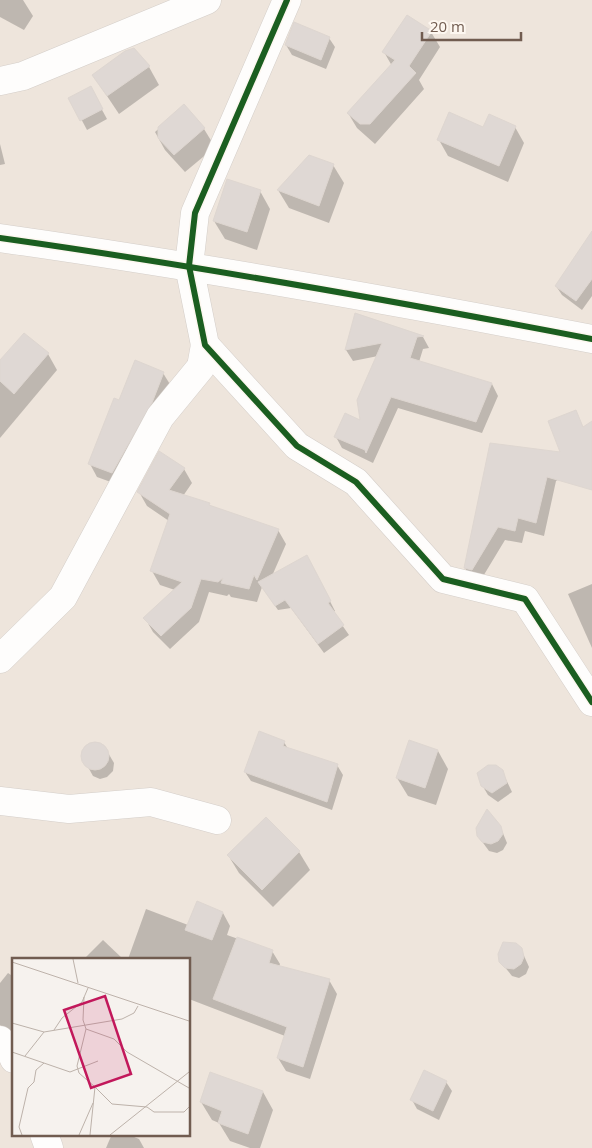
<svg xmlns="http://www.w3.org/2000/svg" width="592" height="1148" viewBox="0 0 592 1148" font-family="'Open Sans',sans-serif">
  <style>
    .residential { fill: #eee5dc; fill-rule: evenodd }
    .shadow { fill: #0003 }
    .building { fill: #dfd8d4; stroke: #ded6d0 }
    .lines { fill: none; stroke-linecap: round; stroke-linejoin: round }
    .street-casing { stroke: #d4cec9; stroke-width: 29 }
    .street { stroke: #fefdfc; stroke-width: 28 }
    .cycleway-casing { stroke: #fdf7f0; stroke-width: 9 }
    .cycleway { stroke: #1b5e20; stroke-width: 6 }
    .inset-road { fill: none; stroke: #bdb2aa; stroke-width: 1 }
    .view { fill: #c2185b; fill-opacity: 0.15; stroke: #c2185b; stroke-width: 2.5 }
    .inset-edge { fill: none; stroke: #715c50; stroke-width: 2.5 }
  </style>
  <rect width="100%" height="100%" fill="#f6f2ee"/>
  <path class="residential" d="M0,0H592V1148H0ZM14,959H189V1134H14Z"/>
  <g class="shadow">
    <path d="M0,0H23L33,16L24,30L0,17Z"/>
    <path d="M431,32L440,47L419,80L424,89L375,144L357,128L348,113L392,66L384,52Z"/>
    <path d="M329,38L335,47L326,69L292,55L286,45Z"/>
    <path d="M149,67L159,85L119,114L93,75Z"/>
    <path d="M95,97L107,119L87,130L70,98Z"/>
    <path d="M184,106L204,129L215,147L185,172L165,150L155,132Z"/>
    <path d="M515,127L524,143L508,182L448,156L439,140L484,129Z"/>
    <path d="M0,144L5,164L0,165Z"/>
    <path d="M333,165L344,183L329,223L289,208L278,190Z"/>
    <path d="M260,191L270,209L257,250L225,239L214,221Z"/>
    <path d="M592,248V296L582,310L562,295L556,286Z"/>
    <path d="M356,314L423,337L429,348L423,349L419,362L492,384L498,396L482,433L398,408L373,463L342,448L336,437L362,422L378,356L353,361L346,350Z"/>
    <path d="M48,354L57,370L0,438V362Z"/>
    <path d="M163,373L171,386L119,485L97,477L90,464L120,402Z"/>
    <path d="M575,411L592,447V459L556,481L544,536L525,531L522,543L505,540L479,583L473,581L465,568L491,444L562,454Z"/>
    <path d="M184,469L192,483L183,496L278,530L286,544L272,576L312,566L335,611L333,612L349,635L324,653L291,608L278,610L262,587L257,602L231,597L229,594L227,596L209,592L199,622L170,649L153,632L145,618L175,590L160,585L152,571L169,521L147,506L139,492Z"/>
    <path d="M592,584V648L568,594Z"/>
    <path d="M284,742L288,749L337,765L343,775L332,810L251,781L245,772Z"/>
    <path d="M97,743L104,746L114,763L113,771L107,777L100,779L93,776L83,758L84,750L89,744Z"/>
    <path d="M438,751L448,769L436,805L408,796L397,778Z"/>
    <path d="M502,771L512,792L498,802L488,795L482,785Z"/>
    <path d="M266,818L299,852L310,870L273,907L239,873L228,855Z"/>
    <path d="M500,826L507,843L503,850L497,853L489,851L478,836Z"/>
    <path d="M198,903L223,913L230,926L227,935L272,951L280,964L279,967L329,980L337,994L310,1079L286,1071L278,1058L285,1036L189,999V959H128L146,909L188,925Z"/>
    <path d="M103,940L123,959H84Z"/>
    <path d="M521,949L529,967L526,974L519,978L512,976L500,961Z"/>
    <path d="M8,973L14,977V1036L0,1025V983Z"/>
    <path d="M211,1074L263,1092L273,1110L260,1148H250L230,1141L219,1123L212,1120L201,1102Z"/>
    <path d="M446,1082L452,1091L439,1120L417,1109L412,1100Z"/>
    <path d="M112,1134H127L139,1139L144,1148H106Z"/>
  </g>
  <g class="building">
    <path d="M407,15L432,31L409,66L416,73L370,124H360L347,113L395,60L382,52Z"/>
    <path d="M294,22L330,37L321,60L285,45Z"/>
    <path d="M134,48L150,66L107,96L92,75L125,51Z"/>
    <path d="M91,86L103,109L80,121L68,98Z"/>
    <path d="M184,104L205,128L174,155L158,138V127Z"/>
    <path d="M449,112L483,127L489,114L516,126L499,166L437,140Z"/>
    <path d="M309,155L334,164L319,206L277,190Z"/>
    <path d="M227,179L261,190L247,232L213,221Z"/>
    <path d="M592,231V279L576,301L555,286Z"/>
    <path d="M355,313L424,336L417,337L410,358L492,383L476,422L391,397L366,453L365,450L334,437L345,413L360,420L357,400L382,343L345,350Z"/>
    <path d="M24,333L49,353L14,394L0,381V360Z"/>
    <path d="M135,360L164,372L152,403L112,473L88,464L114,398L119,400Z"/>
    <path d="M576,410L583,427L592,421V490L547,477L536,523L518,518L515,531L498,527L472,570L464,568L490,443L560,452L548,421Z"/>
    <path d="M159,451L185,468L169,490L210,503L209,505L279,529L257,580L254,575L249,589L221,583L223,578L218,582L201,579L191,608L161,636L143,618L182,582L150,571L170,514L137,492Z"/>
    <path d="M307,555L331,601L328,603L344,625L318,644L285,600L275,606L258,582Z"/>
    <path d="M259,731L285,741L283,746L338,764L327,802L244,772Z"/>
    <path d="M409,740L438,750L425,788L396,778Z"/>
    <circle cx="95" cy="756" r="14"/>
    <path d="M488,765H496L503,770L507,783L492,793L481,786L477,773Z"/>
    <path d="M487,809L501,826L503,834L498,841L491,844L482,842L477,836L476,828Z"/>
    <path d="M266,817L300,851L262,890L227,855Z"/>
    <path d="M197,901L223,912L212,940L185,930Z"/>
    <path d="M237,937L273,950L269,963L330,979L303,1067L277,1058L287,1027L213,999Z"/>
    <path d="M503,942L516,943L522,948L524,957L521,964L514,969L505,968L499,962L498,954Z"/>
    <path d="M424,1070L447,1081L433,1111L410,1100Z"/>
    <path d="M210,1072L263,1091L248,1134L218,1123L222,1111L200,1102Z"/>
  </g>
  <g class="lines">
    <defs>
      <g id="street">
        <path d="M287,0L195,213L189,266L205,345L297,446L356,482L443,579L525,599L592,702"/>
        <path d="M0,81L23,76L207,0"/>
        <path d="M0,238C198,266 395,301 592,339"/>
        <path d="M0,659L63,597L160,417L201,367L205,345"/>
        <path d="M0,801L69,809L151,802L217,820"/>
        <path d="M0,1040L10,1050L14,1059"/>
        <path d="M44,1134L49,1148"/>
      </g>
    </defs>
    <use href="#street" class="street-casing"/>
    <use href="#street" class="street"/>
    <defs>
      <g id="cycleway">
        <path d="M287,0L195,213L189,266L205,345L297,446L356,482L443,579L525,599L592,702"/>
        <path d="M0,238C198,266 395,301 592,339"/>
      </g>
    </defs>
    <use href="#cycleway" class="cycleway-casing"/>
    <use href="#cycleway" class="cycleway"/>
  </g>
  <g transform="translate(12 958)">
    <rect width="178" height="178" fill="#f6f2ee"/>
    <path class="inset-road" d="M61,1L66,25M0,4L177,63M72,39L71,62L74,71L102,81L115,94L177,130M0,65L32,74L110,61L122,55L126,48M74,71L65,108L67,115L83,129L78,177M42,72L50,60L70,44L76,30M0,94L58,114L86,103M13,98L32,74M84,130L100,146L135,149L142,154H172L177,149M10,177L7,169L16,130L22,124L24,112L32,105M67,177L81,145M98,177L177,114"/>
    <path class="view" d="M93,38L119,116L79,130L52,52Z"/>
    <rect width="178" height="178" class="inset-edge"/>
  </g>
  <path d="M422 32v8h99v-8" fill="none" stroke="#715c50" stroke-width="2.5"/>
  <text x="430" y="32" font-size="15" fill="#715c50" stroke="#fdf7f0" stroke-width="4" paint-order="stroke">20 m</text>
</svg>
